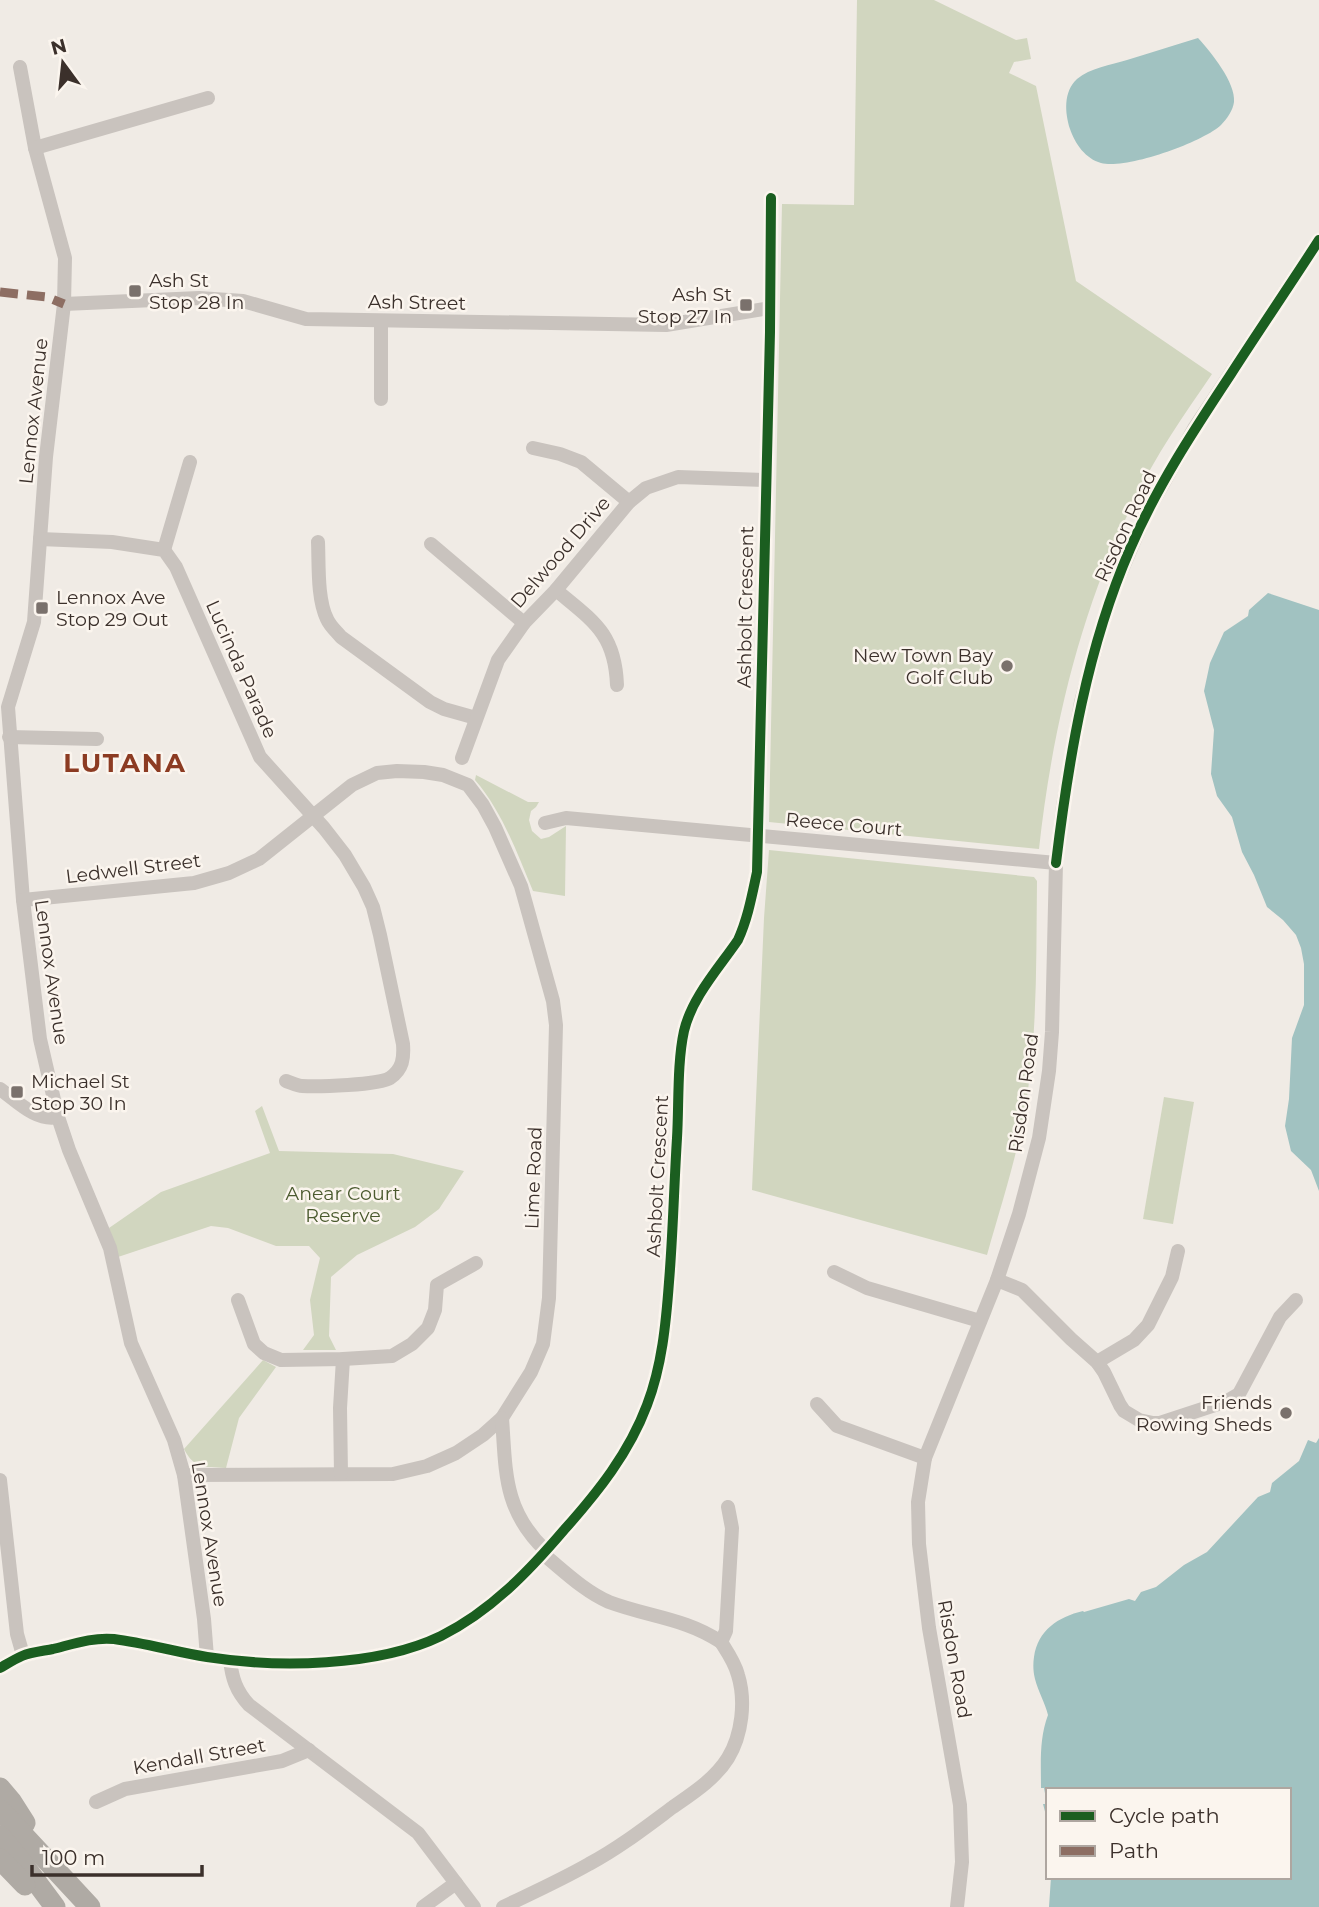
<svg xmlns="http://www.w3.org/2000/svg" width="1319" height="1907" viewBox="0 0 1319 1907" font-family="Montserrat,sans-serif">
  <style>
    .green { fill: #d1d6bf }
    .water { fill: #a1c2c1 }
    .lines { fill: none; stroke-linecap: round; stroke-linejoin: round }
    .minor { stroke: #c9c3be; stroke-width: 14 }
    .highway { stroke: #afaaa4; stroke-width: 21 }
    .quiet { stroke: #8d6e63; stroke-width: 9; stroke-dasharray: 18 9; stroke-linecap: butt }
    .cycleway-casing { stroke: #fbf5ee; stroke-width: 15 }
    .cycleway { stroke: #1b5e20; stroke-width: 10 }
    .poi-dot { fill: #7a716c; stroke: #fbf5ee; stroke-width: 2.5 }
    .labels { text-anchor: middle; stroke-width: 5; stroke-linejoin: round; paint-order: stroke }
    .poi-label { font-size: 19px; fill: #3b302b; stroke: #fbf5ee; text-anchor: start }
    .street-label { font-size: 19px; fill: #3b302b; stroke: #fbf5ee }
    .park-label { font-size: 19px; fill: #4a5a2e; stroke: #fbf5ee }
    .district-label { font-size: 26px; font-weight: bold; letter-spacing: 2px; fill: #8c3b22; stroke: #fbf5ee }
  </style>
  <rect width="100%" height="100%" fill="#f0ebe5"/>
  <g class="green">
    <path d="M857,0H934L1016,40L1027,38L1031,59L1014,62L1009,73L1036,86L1076,281L1212,374C1184,415 1155,456 1134,501C1081,609 1052,729 1039,849L769,822L782,204L854,205Z"/>
    <path d="M476,775L528,802H539L536,807L531,811L529,820L532,831L541,839L549,837L566,826L565,896L533,891C517,853 502,811 475,780Z"/>
    <path d="M769,850L1034,877L1037,881C1036,959 1038,1038 1024,1115C1015,1163 1000,1209 987,1255L752,1190L764,918Z"/>
    <path d="M1164,1097L1194,1102L1173,1224L1143,1219Z"/>
    <path d="M262,1106L279,1151L393,1154L464,1171L439,1209L415,1227L357,1255L331,1277L329,1336L336,1350H303L314,1335L310,1300L320,1258L309,1246H276L228,1228L211,1226L118,1257L109,1228L161,1192L270,1153L255,1111Z"/>
    <path d="M263,1360L276,1367L239,1418L226,1468C204,1466 195,1470 184,1449Z"/>
  </g>
  <g class="water">
    <path d="M1198,38C1211,52 1236,83 1234,102C1233,110 1227,119 1221,125C1203,142 1126,170 1101,163C1086,159 1075,144 1070,129C1065,113 1063,92 1077,79C1090,68 1111,65 1127,60C1151,53 1174,45 1198,38Z"/>
    <path d="M1268,593L1319,610V1191L1311,1170L1291,1151L1285,1126L1289,1099L1292,1038L1304,1005V964L1301,948L1296,935L1283,920L1267,907L1254,875L1242,852L1232,817L1217,796L1211,774L1214,730L1204,691L1210,663L1224,632L1248,616L1249,610Z"/>
    <path d="M1319,1438V1907H1049L1051,1877H1289V1790H1048V1823L1043,1804H1047L1044,1788H1041C1041,1763 1039,1739 1048,1715C1045,1703 1038,1691 1035,1679C1033,1671 1033,1664 1034,1657C1038,1630 1058,1617 1083,1611L1084,1612L1129,1599L1135,1601L1141,1592L1156,1587L1184,1565L1207,1552L1258,1497L1270,1492L1272,1483L1299,1461L1308,1440L1316,1443Z"/>
  </g>
  <g class="lines">
    <g class="minor">
      <path d="M20,67L35,148L65,258L64,304L46,457L34,622L8,707L23,900L40,1039L58,1117L69,1150L110,1248L131,1343L174,1440L184,1475L204,1619L207,1657"/>
      <path d="M35,148L208,98"/>
      <path d="M64,304L199,298L243,301L306,319L666,325L770,308"/>
      <path d="M381,321V399"/>
      <path d="M533,448L560,454L581,462L629,502"/>
      <path d="M40,539L112,542L164,550L176,567L260,757L324,828L345,855L364,887L373,907L380,935L403,1044C404,1058 403,1069 390,1078C379,1085 318,1087 302,1086C297,1086 292,1083 286,1081"/>
      <path d="M318,542C319,564 317,599 327,619C330,626 336,631 341,637L430,702L444,709L476,718"/>
      <path d="M431,544L524,623"/>
      <path d="M164,550L190,462"/>
      <path d="M556,590C593,621 615,633 617,685"/>
      <path d="M9,737L97,739"/>
      <path d="M462,758L498,660L524,623L556,590L629,502L646,488L678,477L765,480"/>
      <path d="M545,823L566,818L1056,863"/>
      <path d="M23,900L194,883L229,873L259,859L352,785L377,773L397,771L424,772L443,775L468,785L483,805L495,827L521,886L553,1001L556,1025L549,1298L543,1344L531,1372L502,1418L483,1435L456,1453L427,1466L393,1474L184,1475"/>
      <path d="M0,1089C17,1101 36,1122 58,1117"/>
      <path d="M834,1272L867,1288L980,1321"/>
      <path d="M997,1280L1022,1290L1071,1339L1097,1362L1104,1372L1120,1405L1124,1411L1139,1420L1153,1423H1160L1227,1401L1239,1394L1280,1317L1296,1300"/>
      <path d="M238,1300L254,1344L264,1353L281,1360L343,1359L392,1356L412,1344L428,1328L435,1310L437,1285L476,1263"/>
      <path d="M1097,1362L1134,1340L1148,1325L1172,1277L1178,1251"/>
      <path d="M817,1404L837,1426L925,1458"/>
      <path d="M502,1418C506,1472 503,1510 546,1551"/>
      <path d="M341,1474L340,1408L343,1359"/>
      <path d="M0,1480L17,1634L23,1655"/>
      <path d="M543,1554C564,1571 584,1591 609,1602C649,1617 685,1618 721,1642"/>
      <path d="M230,1660C232,1678 236,1691 249,1705L418,1833L474,1907"/>
      <path d="M0,1668C7,1664 15,1659 22,1656C31,1652 43,1651 53,1649C73,1644 93,1637 114,1639C145,1643 176,1652 207,1657C277,1668 377,1667 441,1636C491,1611 529,1571 564,1530C598,1492 629,1453 647,1405C662,1366 666,1323 669,1282C673,1234 674,1186 677,1138C679,1105 677,1063 684,1031C692,997 719,968 738,940C748,918 752,895 757,872L770,332L771,198"/>
      <path d="M96,1802L125,1789L282,1761L309,1750"/>
      <path d="M423,1907L456,1883"/>
      <path d="M503,1907C532,1893 561,1880 589,1864C619,1848 646,1827 673,1807C693,1793 715,1779 728,1758C742,1735 746,1701 738,1675C735,1663 728,1653 721,1642L726,1631L732,1528L728,1507"/>
      <path d="M957,1907L962,1862L960,1805L929,1628L919,1544L918,1502L925,1458L997,1280L1019,1214L1039,1138L1049,1071L1052,1032L1056,863L1063,806L1081,702L1102,625L1115,586L1145,516L1195,427L1319,240"/>
    </g>
    <g class="highway">
      <path d="M0,1788L11,1801L25,1823"/>
      <path d="M0,1810L90,1907"/>
      <path d="M0,1836L20,1860L55,1907"/>
      <path d="M0,1859L25,1885"/>
    </g>
    <path class="quiet" d="M0,292L47,297L64,304"/>
    <defs>
      <g id="cycleway">
        <path d="M1056,863C1069,756 1087,648 1130,549C1157,486 1194,430 1231,374C1260,329 1290,285 1319,240"/>
        <path d="M0,1668C7,1664 15,1659 22,1656C31,1652 43,1651 53,1649C73,1644 93,1637 114,1639C145,1643 176,1652 207,1657C277,1668 377,1667 441,1636C491,1611 529,1571 564,1530C598,1492 629,1453 647,1405C662,1366 666,1323 669,1282C673,1234 674,1186 677,1138C679,1105 677,1063 684,1031C692,997 719,968 738,940C748,918 752,895 757,872L770,332L771,198"/>
      </g>
    </defs>
    <use href="#cycleway" class="cycleway-casing"/>
    <use href="#cycleway" class="cycleway"/>
  </g>
  <g class="poi-dot">
    <rect x="128" y="284" width="14" height="14" rx="3.5"/>
    <rect x="739" y="298" width="14" height="14" rx="3.5"/>
    <rect x="35" y="601" width="14" height="14" rx="3.5"/>
    <circle cx="1007" cy="666" r="7"/>
    <rect x="10" y="1085" width="14" height="14" rx="3.5"/>
    <circle cx="1286" cy="1413" r="7"/>
  </g>
  <g class="labels">
    <g class="poi-label">
      <text x="149" y="287">Ash St<tspan x="149" dy="22">Stop 28 In</tspan></text>
      <text x="732" y="301" text-anchor="end">Ash St<tspan x="732" dy="22">Stop 27 In</tspan></text>
      <text x="56" y="604">Lennox Ave<tspan x="56" dy="22">Stop 29 Out</tspan></text>
      <text x="993" y="662" text-anchor="end">New Town Bay<tspan x="993" dy="22">Golf Club</tspan></text>
      <text x="31" y="1088">Michael St<tspan x="31" dy="22">Stop 30 In</tspan></text>
      <text x="1272" y="1409" text-anchor="end">Friends<tspan x="1272" dy="22">Rowing Sheds</tspan></text>
    </g>
    <g class="street-label">
      <text transform="translate(417 302) rotate(1)" y="7">Ash Street</text>
      <text transform="translate(33 411) rotate(-84)" y="7">Lennox Avenue</text>
      <text transform="translate(1125 526) rotate(-65)" y="7">Risdon Road</text>
      <text transform="translate(560 552) rotate(-49)" y="7">Delwood Drive</text>
      <text transform="translate(745 607) rotate(-89)" y="7">Ashbolt Crescent</text>
      <text transform="translate(242 669) rotate(66)" y="7">Lucinda Parade</text>
      <text transform="translate(844 824) rotate(5)" y="7">Reece Court</text>
      <text transform="translate(133 868) rotate(-7)" y="7">Ledwell Street</text>
      <text transform="translate(52 972) rotate(82)" y="7">Lennox Avenue</text>
      <text transform="translate(1023 1093) rotate(-82)" y="7">Risdon Road</text>
      <text transform="translate(657 1176) rotate(-87)" y="7">Ashbolt Crescent</text>
      <text transform="translate(533 1178) rotate(-88)" y="7">Lime Road</text>
      <text transform="translate(210 1534) rotate(81)" y="7">Lennox Avenue</text>
      <text transform="translate(955 1659) rotate(80)" y="7">Risdon Road</text>
      <text transform="translate(199 1756) rotate(-10)" y="7">Kendall Street</text>
    </g>
    <g class="park-label">
      <text x="343" y="1200">Anear Court<tspan x="343" dy="22">Reserve</tspan></text>
    </g>
    <g class="district-label">
      <text x="125" y="772">LUTANA</text>
    </g>
  </g>
  <rect x="1046" y="1788" width="245" height="91" fill="#fbf5ee" stroke="#aea6a0" stroke-width="2"/>
  <rect x="1060" y="1811" width="35" height="10" fill="#1b5e20" stroke="#aea6a0" stroke-width="2"/>
  <text x="1109" y="1823" font-size="21" fill="#3b302b">Cycle path</text>
  <rect x="1060" y="1846" width="35" height="10" fill="#8d6e63" stroke="#aea6a0" stroke-width="2"/>
  <text x="1109" y="1858" font-size="21" fill="#3b302b">Path</text>
  <g transform="translate(63 63) rotate(345)" stroke="#fbf5ee" stroke-width="5" paint-order="stroke">
  <path d="M0-5L12 26L0 18L-12 26Z" fill="#3b302b"/>
  <text y="-10" font-size="19" font-weight="bold" text-anchor="middle" fill="#3b302b">N</text>
  </g>
  <path d="M32 1865v10h170v-10" fill="none" stroke="#3b302b" stroke-width="3.5"/>
  <text x="42" y="1865" font-size="21" fill="#3b302b" stroke="#fbf5ee" stroke-width="5" paint-order="stroke">100 m</text>
</svg>
